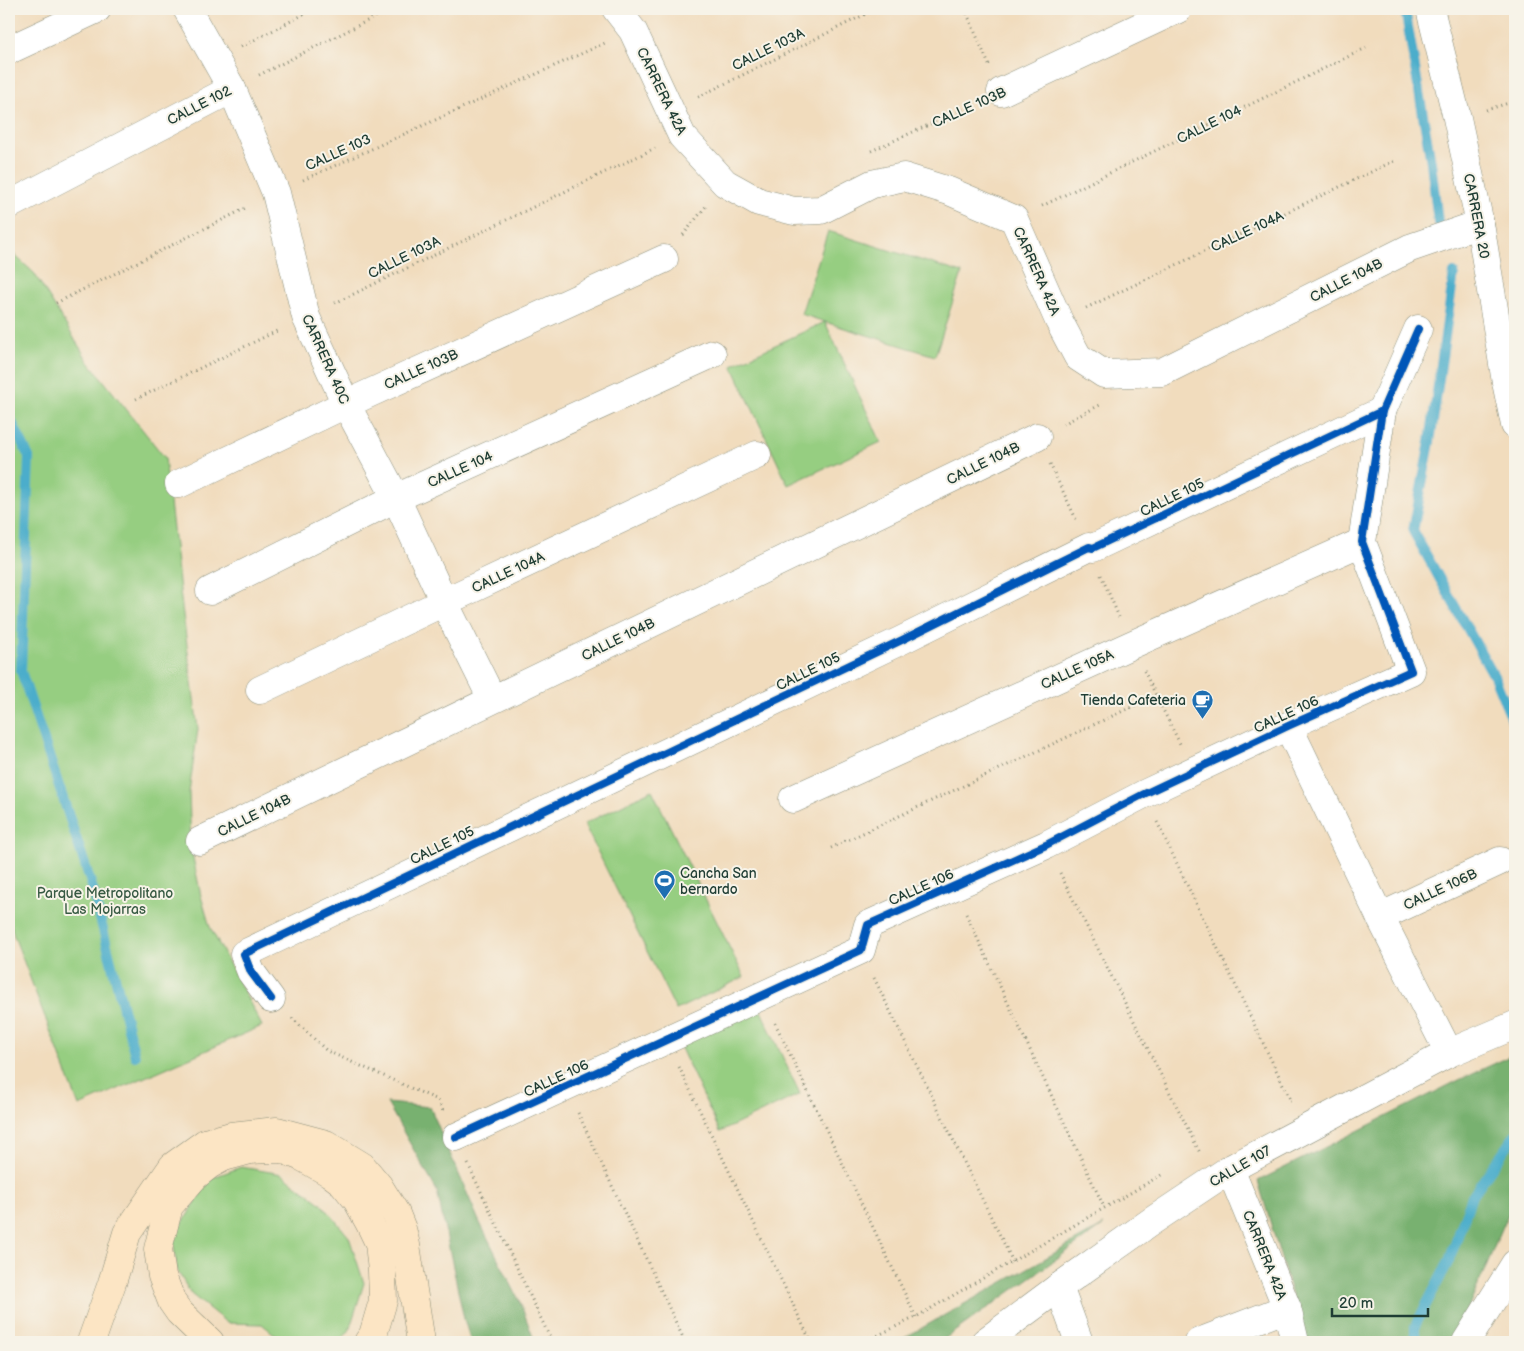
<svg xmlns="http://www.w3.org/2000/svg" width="1524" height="1351" viewBox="0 0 1524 1351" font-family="'Balsamiq Sans',sans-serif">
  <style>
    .green { fill: #96ce81; stroke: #5a865a }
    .forest { fill: #78b16f; stroke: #4c7752 }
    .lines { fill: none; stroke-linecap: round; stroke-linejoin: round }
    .stream { stroke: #4cadcb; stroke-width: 10 }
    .minor-casing { stroke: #888c78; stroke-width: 29 }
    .tertiary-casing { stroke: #888c78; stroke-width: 29 }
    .secondary-casing { stroke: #888c78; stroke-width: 29 }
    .path { stroke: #888c78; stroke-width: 3; stroke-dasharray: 1 4; stroke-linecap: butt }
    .minor { stroke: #fff; stroke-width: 28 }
    .tertiary { stroke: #fff; stroke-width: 28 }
    .secondary { stroke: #fce5c4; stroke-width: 28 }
    .cycleway-casing { stroke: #f7f3e8; stroke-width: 11 }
    .cycleway { stroke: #0057b8; stroke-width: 8 }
    .labels { text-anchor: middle; stroke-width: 4; stroke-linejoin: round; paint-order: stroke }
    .street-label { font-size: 14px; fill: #1f3d34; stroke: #f7f3e8 }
    .poi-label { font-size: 14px; fill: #1f3d34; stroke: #f7f3e8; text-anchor: end }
    .park-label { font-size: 14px; fill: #375a43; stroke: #f7f3e8 }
  </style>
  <rect width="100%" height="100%" fill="#f7f3e8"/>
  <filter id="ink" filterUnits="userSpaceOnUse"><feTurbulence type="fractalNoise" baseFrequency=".02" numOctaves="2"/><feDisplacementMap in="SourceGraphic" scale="10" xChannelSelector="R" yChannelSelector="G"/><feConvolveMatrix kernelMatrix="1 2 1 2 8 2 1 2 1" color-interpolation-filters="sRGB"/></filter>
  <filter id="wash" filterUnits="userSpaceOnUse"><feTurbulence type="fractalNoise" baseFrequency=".0096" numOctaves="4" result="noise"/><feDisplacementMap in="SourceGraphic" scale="20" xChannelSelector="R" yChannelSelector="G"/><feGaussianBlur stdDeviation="1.12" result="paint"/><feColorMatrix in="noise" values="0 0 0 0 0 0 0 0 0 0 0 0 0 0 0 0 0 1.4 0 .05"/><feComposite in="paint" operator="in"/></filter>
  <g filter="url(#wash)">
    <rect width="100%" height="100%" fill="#f1dcbd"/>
    <g class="green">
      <path d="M828,231L962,273L935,356L825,322L881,442L788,485L732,365L825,322L801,314Z"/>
      <path d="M9,250L34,273L88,361L165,458L181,599L198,729L189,792L191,848L201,896L210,927L262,1026L79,1106L14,936L9,917Z"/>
      <path d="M652,790L744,977L676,1010L584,824Z"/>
      <path d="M760,1009L800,1094L720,1132L679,1044Z"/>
      <path d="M241,1167L282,1174L322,1204L349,1237L364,1283L349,1331L339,1342H284L262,1324L227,1323L191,1294L177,1270L173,1238L211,1178Z"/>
    </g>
    <g class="forest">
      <path d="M1515,1054V1198L1454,1342H1306L1258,1181L1459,1080Z"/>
      <path d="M387,1103L430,1107L479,1221L519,1300L535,1342H471L464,1319L437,1191Z"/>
      <path d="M1104,1225L940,1342H896H897Z"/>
    </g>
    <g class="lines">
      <g class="stream">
        <path d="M1405,9L1431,162L1438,222"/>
        <path d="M1454,273L1430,442L1413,531L1494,676L1515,727"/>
        <path d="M9,416L29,457L21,671L92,886L135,1056"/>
        <path d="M1415,1342V1326L1449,1261L1472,1196L1515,1135"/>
      </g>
    </g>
  </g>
  <g filter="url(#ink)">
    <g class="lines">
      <defs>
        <g id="minor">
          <path d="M187,9L232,89L276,193L306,317L346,404L396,498L444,602L492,699"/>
          <path d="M1430,9L1457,118L1480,224"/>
          <path d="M9,50L97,9"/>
          <path d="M1001,92L1178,9"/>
          <path d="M9,205L232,89"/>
          <path d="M179,484L346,404L664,259"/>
          <path d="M210,591L396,498L712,354"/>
          <path d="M260,690L444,602L757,455"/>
          <path d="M1288,726L1380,917L1449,1053"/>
          <path d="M793,799L1131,645L1362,542"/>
          <path d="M200,841L1037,437"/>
          <path d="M1380,917L1500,861"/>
          <path d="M271,999L251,972L244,954L902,640L1089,547L1093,548L1382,411"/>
          <path d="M456,1137L861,950L868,925L1046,845L1144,794L1288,726L1411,671L1362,542L1382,411L1418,329"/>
          <path d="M1230,1169L1287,1308L1295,1342"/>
          <path d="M1059,1287L1079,1342"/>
          <path d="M1199,1342L1287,1308"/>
          <path d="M1466,1342L1515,1264"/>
        </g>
        <g id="tertiary">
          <path d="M616,9L633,31L682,136L725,183L759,202L794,211L821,210L872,184L904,177L949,191L1014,219L1059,321L1078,357L1104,374L1162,372L1410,248L1480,224L1506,382L1515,425"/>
          <path d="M985,1342L1059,1287L1152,1221L1230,1169L1449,1053L1515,1025"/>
        </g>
        <g id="secondary">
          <path d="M91,1342L112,1283L127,1233L173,1166L205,1143L231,1136L277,1131L326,1144L362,1166L378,1185L396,1214L402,1229L406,1245L421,1342"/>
          <path d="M210,1342L179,1312L172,1302L162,1276L158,1249L169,1206L195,1176L209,1165L224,1157L250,1150L267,1149H282L302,1157L330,1173L343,1183L357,1200L370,1224L379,1243L382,1271L383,1301L373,1335L368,1342"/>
        </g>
      </defs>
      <use href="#minor" class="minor-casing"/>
      <use href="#tertiary" class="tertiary-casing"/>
      <use href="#secondary" class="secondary-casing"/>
      <g class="path">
        <path d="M965,9L989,65"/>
        <path d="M241,47L314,9"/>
        <path d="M259,75L391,9"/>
        <path d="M698,97L876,9"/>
        <path d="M1486,110L1515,101"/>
        <path d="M871,151L975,104"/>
        <path d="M303,180L605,43"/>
        <path d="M1042,206L1366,48"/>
        <path d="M683,235L707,205"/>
        <path d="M56,303L248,207"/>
        <path d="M335,303L655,148"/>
        <path d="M1086,308L1394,161"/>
        <path d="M136,399L279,330"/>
        <path d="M1063,424L1100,405"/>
        <path d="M1050,464L1076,519"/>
        <path d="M1101,575L1119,617"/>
        <path d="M1144,671L1180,744"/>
        <path d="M1157,822L1291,1101H1290"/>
        <path d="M831,848L1155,696"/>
        <path d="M1060,873L1200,1153"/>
        <path d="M966,914L1104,1207"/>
        <path d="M874,978L1013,1262"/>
        <path d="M292,1018L327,1051L438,1100L443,1111"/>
        <path d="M775,1023L916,1317"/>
        <path d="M679,1067L811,1342"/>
        <path d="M578,1113L685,1342"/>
        <path d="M468,1164L552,1342"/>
        <path d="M864,1342L916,1317L1163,1174"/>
      </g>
      <use href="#minor" class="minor"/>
      <use href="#tertiary" class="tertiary"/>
      <use href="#secondary" class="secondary"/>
      <defs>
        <g id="cycleway">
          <path d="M271,999L251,972L244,954L902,640L1089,547L1093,548L1382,411"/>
          <path d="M456,1137L861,950L868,925L1046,845L1144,794L1288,726L1411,671L1362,542L1382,411L1418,329"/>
        </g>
      </defs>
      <use href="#cycleway" class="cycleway-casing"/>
      <use href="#cycleway" class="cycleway"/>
    </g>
  </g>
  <defs>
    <symbol id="cafe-pin" viewBox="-11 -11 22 30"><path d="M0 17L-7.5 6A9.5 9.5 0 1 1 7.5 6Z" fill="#1f6fb2" stroke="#f7f3e8"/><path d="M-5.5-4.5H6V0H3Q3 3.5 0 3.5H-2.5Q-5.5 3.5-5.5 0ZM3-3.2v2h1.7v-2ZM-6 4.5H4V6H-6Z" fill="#fff"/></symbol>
    <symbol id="stadium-pin" viewBox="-11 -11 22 30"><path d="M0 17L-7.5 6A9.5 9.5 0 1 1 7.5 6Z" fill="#1f6fb2" stroke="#f7f3e8"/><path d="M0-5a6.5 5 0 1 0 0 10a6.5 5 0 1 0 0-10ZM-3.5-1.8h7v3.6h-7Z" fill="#fff"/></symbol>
  </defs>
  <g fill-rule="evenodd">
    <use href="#cafe-pin" x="1190" y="688" width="25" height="34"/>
    <use href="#stadium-pin" x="652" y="868" width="25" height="34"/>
  </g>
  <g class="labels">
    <g class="street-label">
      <text transform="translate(768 49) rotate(-26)" y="5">CALLE 103A</text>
      <text transform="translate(662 91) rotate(64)" y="5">CARRERA 42A</text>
      <text transform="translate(199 105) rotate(-27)" y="5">CALLE 102</text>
      <text transform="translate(969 107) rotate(-24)" y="5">CALLE 103B</text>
      <text transform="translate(1209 124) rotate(-26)" y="5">CALLE 104</text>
      <text transform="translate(338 152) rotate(-24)" y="5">CALLE 103</text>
      <text transform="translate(1477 216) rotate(79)" y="5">CARRERA 20</text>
      <text transform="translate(1247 231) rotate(-25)" y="5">CALLE 104A</text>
      <text transform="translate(404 257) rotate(-26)" y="5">CALLE 103A</text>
      <text transform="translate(1037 271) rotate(66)" y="5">CARRERA 42A</text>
      <text transform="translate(1346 280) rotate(-27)" y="5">CALLE 104B</text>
      <text transform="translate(326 359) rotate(66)" y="5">CARRERA 40C</text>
      <text transform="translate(421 369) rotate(-24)" y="5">CALLE 103B</text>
      <text transform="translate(983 463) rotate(-26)" y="5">CALLE 104B</text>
      <text transform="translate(460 469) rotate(-24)" y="5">CALLE 104</text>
      <text transform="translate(1172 497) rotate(-26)" y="5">CALLE 105</text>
      <text transform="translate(508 572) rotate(-25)" y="5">CALLE 104A</text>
      <text transform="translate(618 639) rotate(-26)" y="5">CALLE 104B</text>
      <text transform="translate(1077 669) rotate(-24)" y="5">CALLE 105A</text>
      <text transform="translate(808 671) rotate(-26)" y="5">CALLE 105</text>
      <text transform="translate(1286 714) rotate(-25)" y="5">CALLE 106</text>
      <text transform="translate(254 815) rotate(-26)" y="5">CALLE 104B</text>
      <text transform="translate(442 845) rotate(-26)" y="5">CALLE 105</text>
      <text transform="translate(921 887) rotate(-24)" y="5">CALLE 106</text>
      <text transform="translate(1440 889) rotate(-25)" y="5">CALLE 106B</text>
      <text transform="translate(556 1078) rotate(-25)" y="5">CALLE 106</text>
      <text transform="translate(1240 1166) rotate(-30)" y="5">CALLE 107</text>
      <text transform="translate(1265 1255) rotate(68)" y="5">CARRERA 42A</text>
    </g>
    <g class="poi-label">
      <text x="1186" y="705">Tienda Cafeteria</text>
      <text x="680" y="878" text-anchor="start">Cancha San<tspan x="680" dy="16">bernardo</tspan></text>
    </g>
    <g class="park-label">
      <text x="105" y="898">Parque Metropolitano<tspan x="105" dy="16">Las Mojarras</tspan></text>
    </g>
  </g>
  <rect width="1524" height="1351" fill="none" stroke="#f7f3e8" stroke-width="30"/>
  <path d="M1332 1308v8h96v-8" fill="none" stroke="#1f3d34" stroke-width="2.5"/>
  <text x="1339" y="1308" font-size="15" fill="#1f3d34" stroke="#f7f3e8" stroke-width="4" paint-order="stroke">20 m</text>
</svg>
